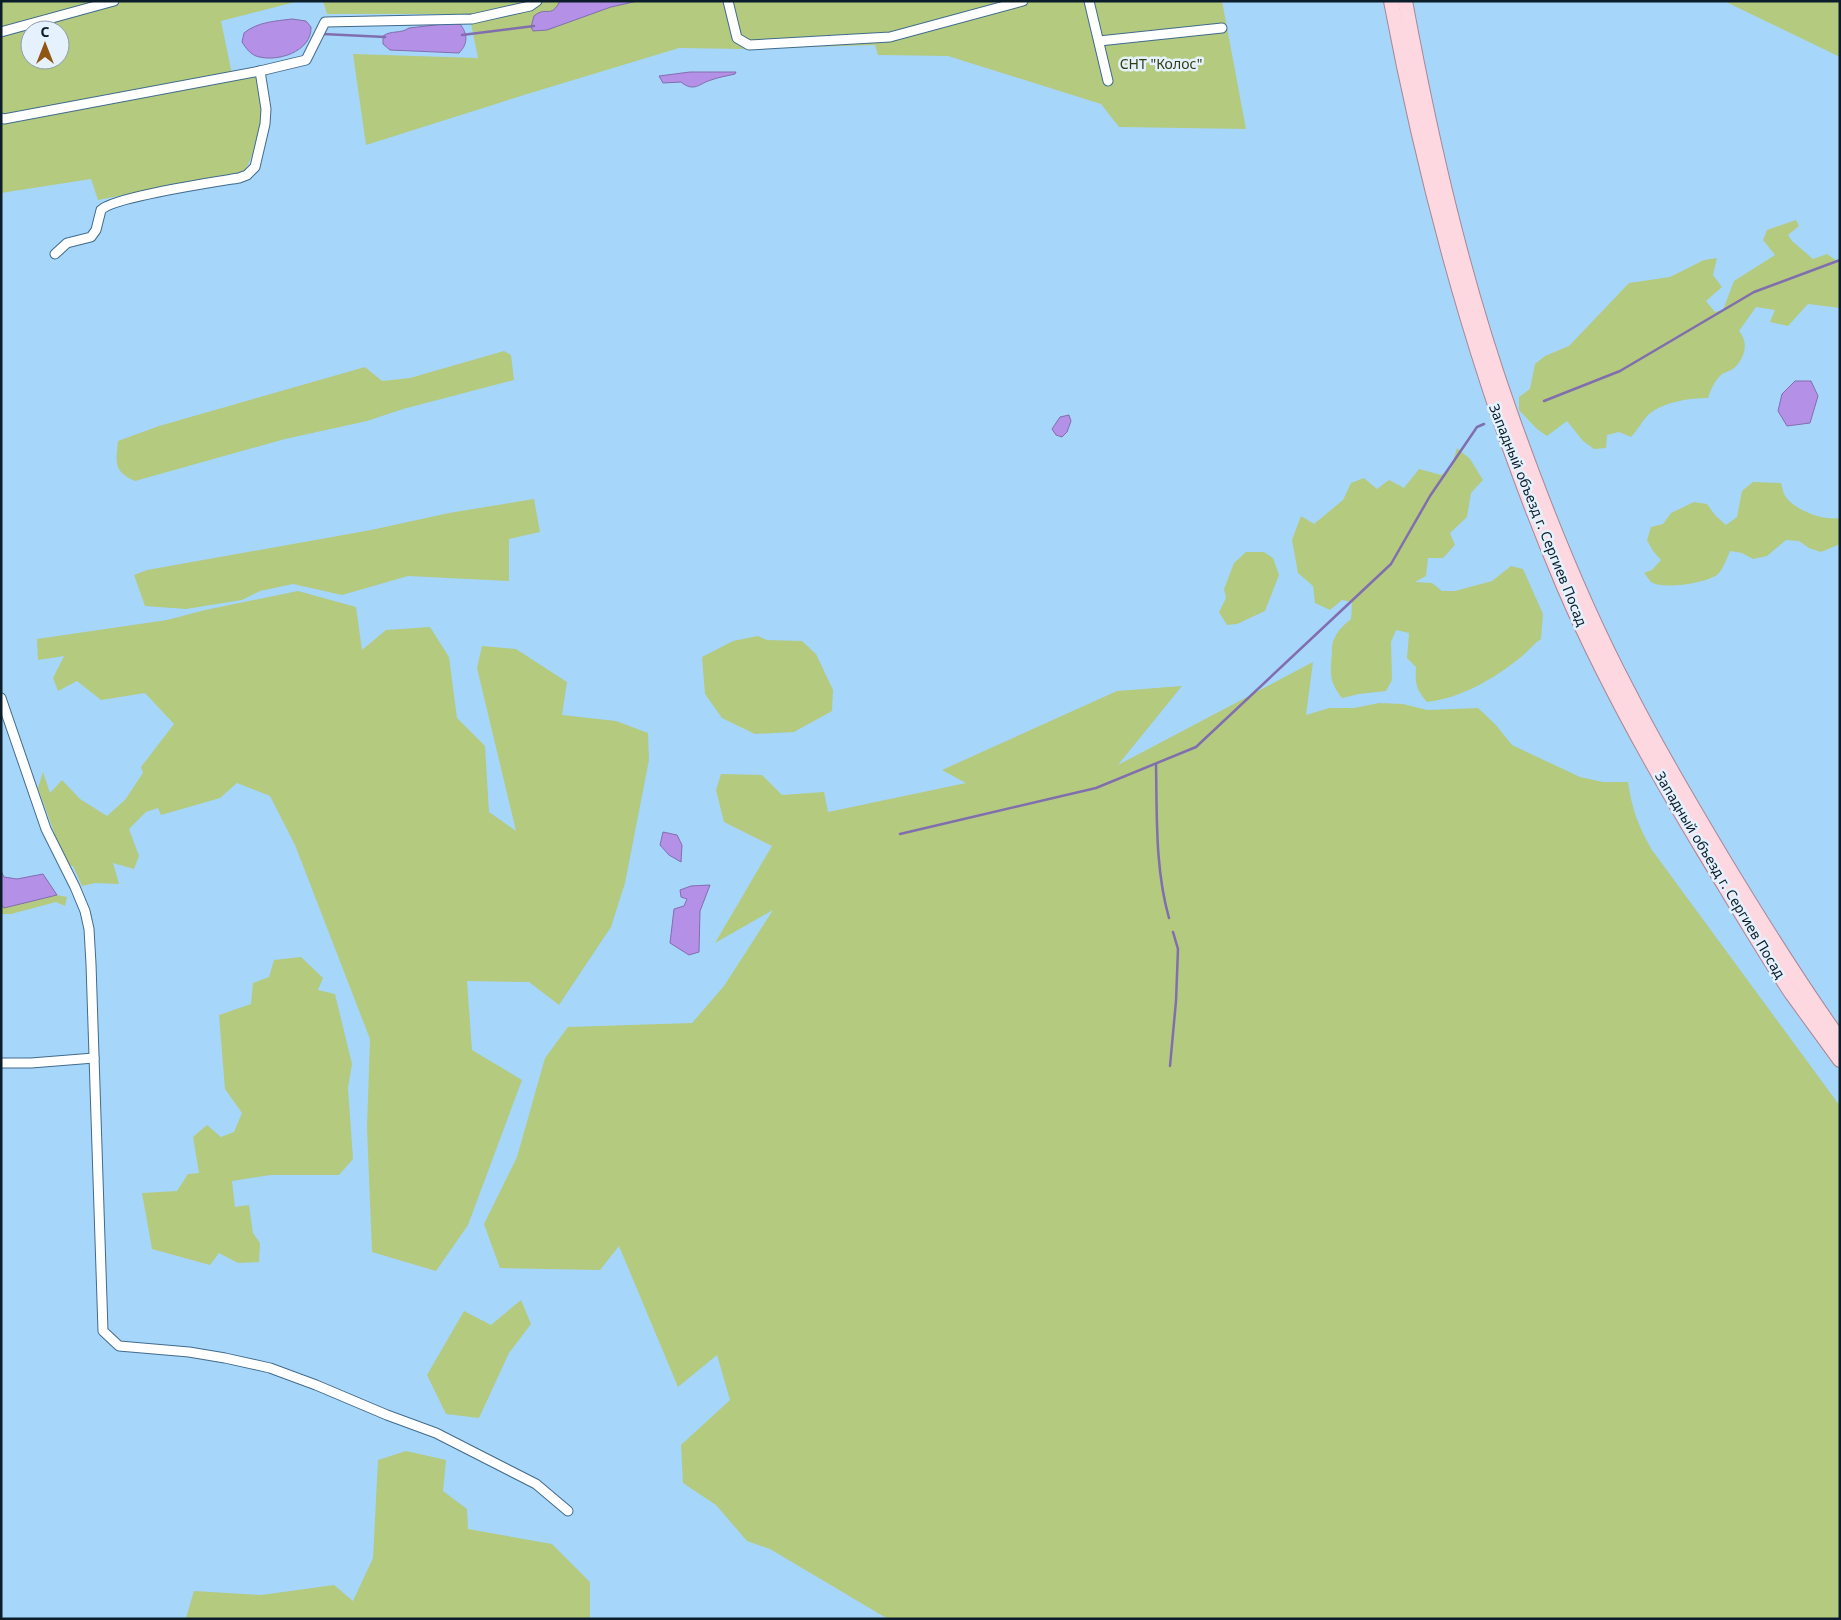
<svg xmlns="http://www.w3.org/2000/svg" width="1841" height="1620" viewBox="0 0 1841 1620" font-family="'Noto Sans',sans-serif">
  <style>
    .green { fill: #b3ca7f; fill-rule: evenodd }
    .water { fill: #b490e7; stroke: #816eae }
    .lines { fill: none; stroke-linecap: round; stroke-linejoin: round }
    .stream { stroke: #816eae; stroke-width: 2.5 }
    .minor-casing { stroke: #406b8c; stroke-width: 11 }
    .primary-casing { stroke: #a88694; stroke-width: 16 }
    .minor { stroke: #fff; stroke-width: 9 }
    .primary { stroke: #fdd8e1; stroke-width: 14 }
    .labels { text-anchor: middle; stroke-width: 5; stroke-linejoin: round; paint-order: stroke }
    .park-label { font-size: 14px; fill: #303b12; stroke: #e5f2fe }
    .street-label { font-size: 14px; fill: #0b1d2a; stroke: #e5f2fe }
  </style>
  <rect width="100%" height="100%" fill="#a7d6fb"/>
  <g class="green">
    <path d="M1,1H299L221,21L233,79L256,75C258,89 262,103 262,117C262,129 251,162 244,172L98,200L91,179L1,193ZM30,30H60V60H30Z"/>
    <path d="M323,1H1222L1246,129L1119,127L1101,104L948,56L878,55L875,45L742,49L679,48L524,95L366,145L353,54L478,58L469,14H327Z"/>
    <path d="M1724,1H1840V57Z"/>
    <path d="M1796,220L1799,226L1788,235L1792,241L1813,259L1827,254L1840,263V308L1808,304L1788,326L1770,322L1775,310L1756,307L1739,331C1750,343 1744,360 1733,369C1730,371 1726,372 1722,374C1715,380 1711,389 1708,398C1689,398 1663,402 1648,415C1643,420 1637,431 1631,437L1619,432L1607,435L1606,448L1594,449L1583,441L1567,421L1547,436L1537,429L1519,410V397L1530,389L1535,364L1545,356L1569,346L1629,283L1670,277L1704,260L1717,258L1713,275L1722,287L1706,301L1715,312L1723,310L1734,281L1775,255L1763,240L1767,230Z"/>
    <path d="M504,351L511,355L514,380L403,409L367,421L285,439L135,481C113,471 116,463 118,441L159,426L365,367L382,381L410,378Z"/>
    <path d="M1457,448L1470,459L1483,480L1471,493L1467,517L1450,533L1455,545L1443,558H1428L1426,576L1415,582L1432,583L1442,591H1455L1492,581L1511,566L1523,569L1543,614L1541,639C1533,644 1528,652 1521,657C1494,679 1461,698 1427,702C1416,689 1415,684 1416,667L1407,658L1409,633L1396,630L1391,642L1392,680L1386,691L1359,694L1342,698C1329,682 1330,673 1332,653C1332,648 1332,642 1335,637C1338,630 1345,624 1351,619L1352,602L1342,600L1330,610L1315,603L1313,586L1298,573L1292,540L1301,516L1314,524L1343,500L1351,483L1364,478L1377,489L1389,480L1404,488L1419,469L1441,475L1451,469Z"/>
    <path d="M1753,482L1781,483C1782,487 1783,491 1784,494C1792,510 1824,521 1840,518V544L1821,552L1809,548L1799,541L1786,540L1767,556L1753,559L1742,553L1730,551C1727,558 1723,570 1717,575C1705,583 1664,590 1651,582C1649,580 1646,575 1644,573L1652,570L1661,560L1653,551L1647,540L1651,527L1663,524L1671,513L1694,502L1707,504L1715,515L1726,525L1737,517L1742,491Z"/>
    <path d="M534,499L540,532L509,539V581L408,576L342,595L293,584L260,591L242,600L186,609L145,606L134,575L147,570L371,530L449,513Z"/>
    <path d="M1246,552H1264L1273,558L1279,575L1265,611L1237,624L1227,625L1219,612L1226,598L1224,589L1234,563Z"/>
    <path d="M298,591L356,607L362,650L386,630L430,627L449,657L457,718L485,746L489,812L516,831L477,668L482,646L516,649L567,682L562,715L616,721L648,733L649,760L625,883L611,927L559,1005L529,982L467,981L472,1050L522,1080L468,1225L436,1271L372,1252L367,1128L370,1039L295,845L270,796L237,783L220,798L161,815L158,808L146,812L129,829L139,856L134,869L113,863L119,884L95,883L82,886L73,866L66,865L38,788L43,772L50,793L62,780L80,799L107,816L125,800L143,773L141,767L174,724L145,693L101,700L77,681L58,691L53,678L64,656L38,660L37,639L167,620L205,610Z"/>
    <path d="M758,636L767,640L802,641L816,654L833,690L832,711L794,732L755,734L722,718L705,694L702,657L733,641Z"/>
    <path d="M1313,662L1306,715L1329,708H1354L1379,703L1403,704L1427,710L1478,708L1496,725L1512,745L1580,777L1603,782H1628C1632,809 1638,826 1652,850L1840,1106V1619H888L770,1549L747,1541L716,1505L683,1483L681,1445L730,1400L717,1355L678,1387L619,1246L600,1270L500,1268L484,1224L517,1157L545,1058L568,1027L692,1023L724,986L773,910L715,943L772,846L724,822L716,790L721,774L762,775L782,795L824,792L828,812L966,783L942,770L1117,691L1182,686L1118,765Z"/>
    <path d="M57,895L67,897L65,906L56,902L11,914H1V903L5,907Z"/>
    <path d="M301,957L323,978L318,990L335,994L352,1064L348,1088L353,1159L339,1175H271L232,1181L235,1207L249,1205L253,1233L260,1243L259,1262L238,1263L219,1253L210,1265L152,1249L142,1193L177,1191L188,1174L199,1173L193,1137L207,1125L221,1137L234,1132L242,1113L225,1089L219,1015L251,1004L253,983L269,977L274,960Z"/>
    <path d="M521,1300L531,1324L509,1353L479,1418L446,1414L427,1375L464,1311L491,1325Z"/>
    <path d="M406,1451L446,1460L443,1491L467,1509L468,1529L552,1544L590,1582V1619L186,1618L194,1591L261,1595L334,1585L353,1601L373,1558L378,1460Z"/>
  </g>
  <g class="water">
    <path d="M560,1H638L611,7L547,30L533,31L531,27L534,16C547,5 550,20 560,1Z"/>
    <path d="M292,19L306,21L311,27C312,52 276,63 256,56C249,53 246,48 242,42L244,33C257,22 276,21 292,19Z"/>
    <path d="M452,23L460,24C468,34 468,44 459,53L390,50L383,44V36C391,30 401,34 409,28Z"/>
    <path d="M690,72H736L735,74C727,76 719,77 711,80C700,83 694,93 681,82L663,83L659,76Z"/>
    <path d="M1795,381H1811L1818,396L1810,423L1787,426L1778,411L1782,394Z"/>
    <path d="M1069,415L1071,421L1067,432L1062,437L1056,435L1052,429L1060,417Z"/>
    <path d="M663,832L677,835L682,845L681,862L669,855L660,845Z"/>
    <path d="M1,871L4,877L17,879L43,874L57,895L4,908L1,904Z"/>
    <path d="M710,885L700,911L699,952L689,955L670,943L674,909L684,906L687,899L681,897L680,890L691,886Z"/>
  </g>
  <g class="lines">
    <g class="stream">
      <path d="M323,34L385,37"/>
      <path d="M462,35L534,26"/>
      <path d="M1544,401L1620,371L1754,292L1840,260"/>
      <path d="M1156,764C1157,814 1155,869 1169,918"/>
      <path d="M900,834L1096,788L1196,747L1391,564L1430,496L1477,427L1484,424"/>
      <path d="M1170,1066L1176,1001L1178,949L1173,932"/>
    </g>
    <defs>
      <g id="minor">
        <path d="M728,1L737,38L749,45L890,37L1023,1"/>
        <path d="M1089,1L1108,81"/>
        <path d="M1,32L114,1"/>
        <path d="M1099,41L1222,28"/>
        <path d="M1,118L4,119L260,71L306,60L325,22L472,19L530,6L537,1"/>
        <path d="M55,254L67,243L91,237L96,230L101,210C113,197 215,182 239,178L247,175L255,167L265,124L266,109L260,71"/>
        <path d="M1,698L46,829L75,887L85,911L89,929L91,964L103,1331L119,1346L189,1352L225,1358L270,1368L316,1385L387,1415L436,1433L536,1484L568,1511"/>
        <path d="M1,1063H31L94,1058"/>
      </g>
      <g id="primary">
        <path d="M1391,1C1429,202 1484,399 1564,587C1604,680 1654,769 1706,855C1734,901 1762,949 1792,994C1808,1016 1824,1038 1840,1060"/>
        <path d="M1405,1C1431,141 1463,281 1511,415C1544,508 1581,602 1627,689C1656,746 1689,802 1722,857C1760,920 1798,981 1840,1040"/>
      </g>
    </defs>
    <use href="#minor" class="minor-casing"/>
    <use href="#primary" class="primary-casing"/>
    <use href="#minor" class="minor"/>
    <use href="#primary" class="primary"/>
  </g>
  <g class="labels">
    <g class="park-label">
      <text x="1161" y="69">СНТ "Колос"</text>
    </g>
    <g class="street-label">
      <text transform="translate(1538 515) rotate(68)" y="5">Западный объезд г. Сергиев Посад</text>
      <text transform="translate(1720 875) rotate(59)" y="5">Западный объезд г. Сергиев Посад</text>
    </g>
  </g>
  <rect width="1841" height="1620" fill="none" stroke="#0b1d2a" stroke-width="5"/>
  <g transform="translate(45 45)"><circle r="24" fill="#e5f2fe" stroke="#8e9da9"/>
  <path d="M0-4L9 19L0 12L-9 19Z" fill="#905614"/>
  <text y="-8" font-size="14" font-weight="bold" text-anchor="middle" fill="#0b1d2a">С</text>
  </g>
</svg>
